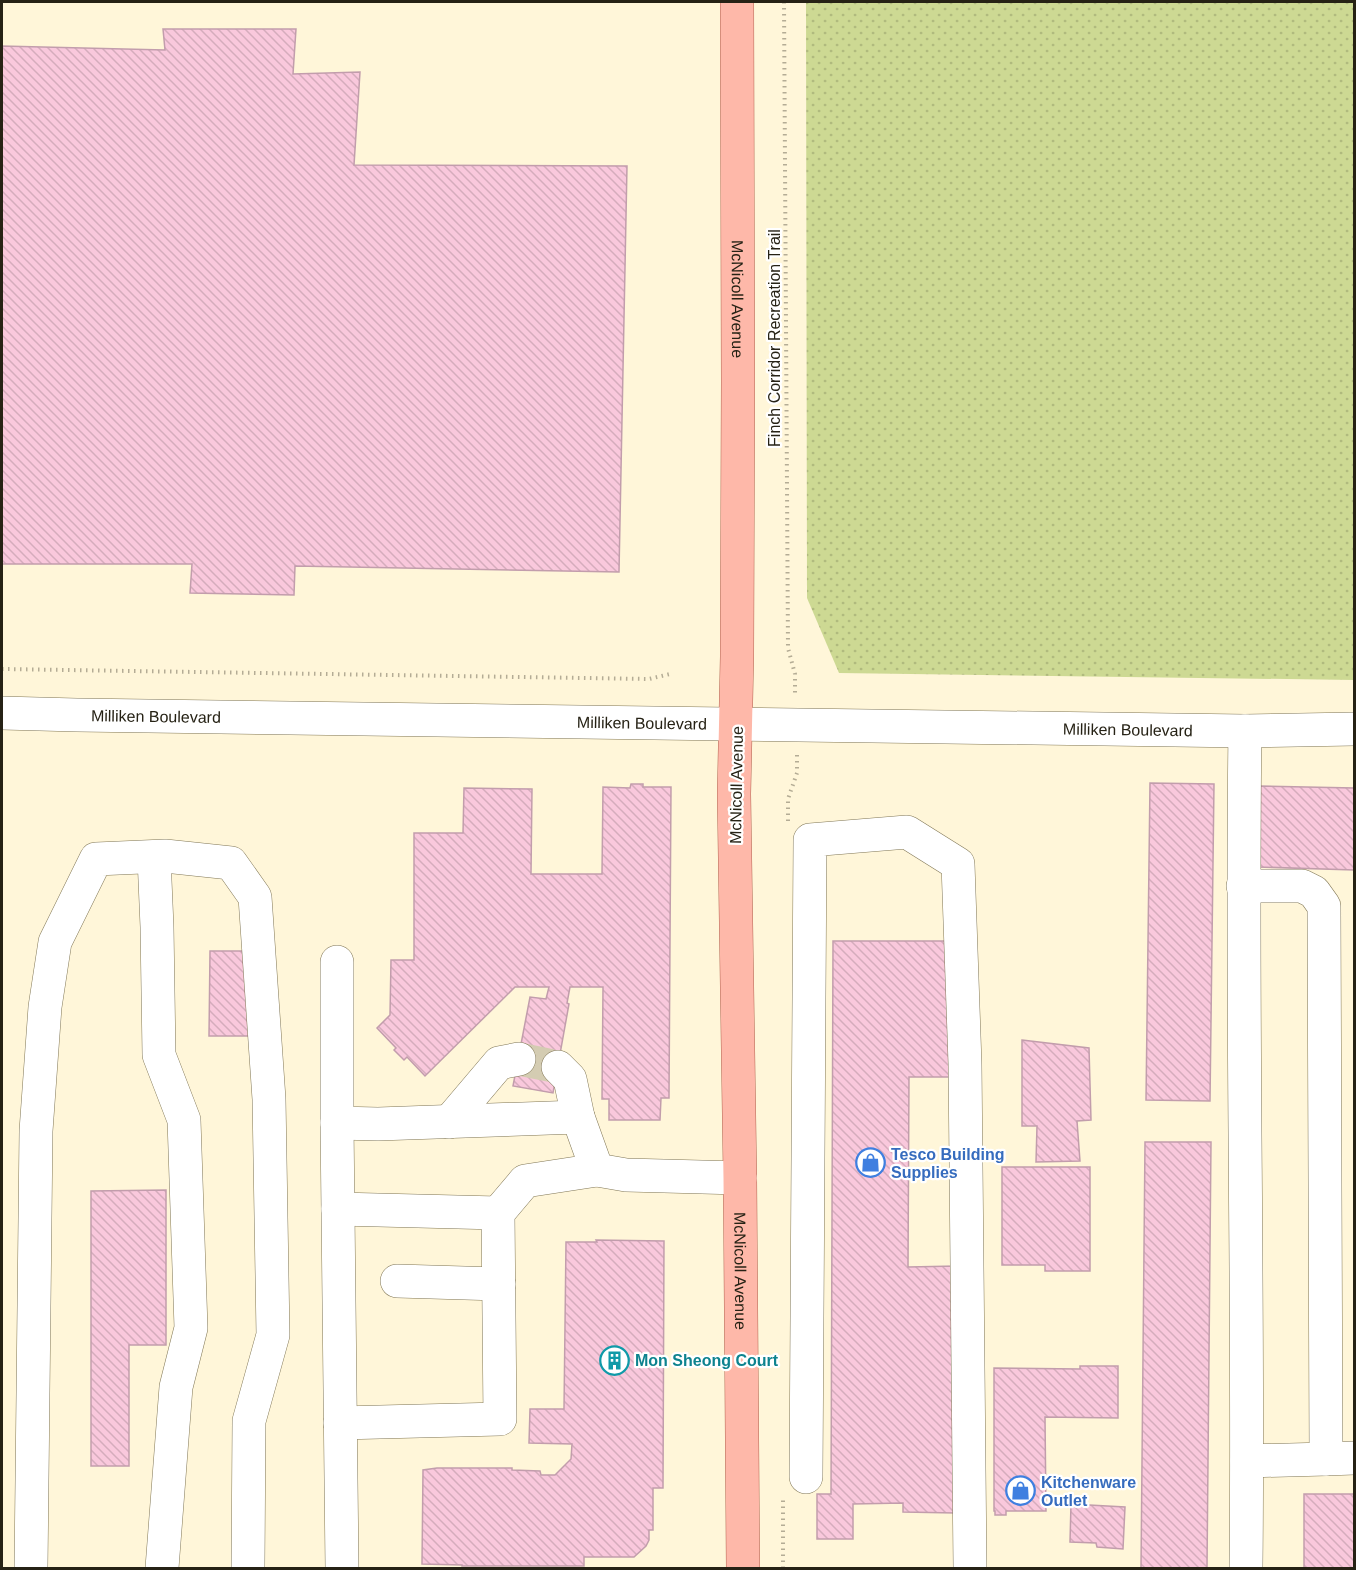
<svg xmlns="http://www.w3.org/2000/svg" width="1356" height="1570" viewBox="0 0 1356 1570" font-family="Helvetica,sans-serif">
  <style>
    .grass { fill: url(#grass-dots) }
    .building { fill: url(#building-back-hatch); stroke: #c29dac; stroke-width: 1.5 }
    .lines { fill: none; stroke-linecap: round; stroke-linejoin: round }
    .minor-tunnel { stroke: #d4ccb2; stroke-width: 33; stroke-dasharray: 33 16; stroke-linecap: butt }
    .minor-casing { stroke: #817756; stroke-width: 34 }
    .major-casing { stroke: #b26450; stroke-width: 34 }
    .path { stroke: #b4ac95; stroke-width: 4; stroke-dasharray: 1.5 4.5; stroke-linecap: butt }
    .minor { stroke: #fff; stroke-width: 33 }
    .major { stroke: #feb8a9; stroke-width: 33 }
    .labels { text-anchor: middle; stroke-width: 4.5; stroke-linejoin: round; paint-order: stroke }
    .street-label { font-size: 16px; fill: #262215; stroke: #fff }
    .shop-label { font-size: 16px; font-weight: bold; fill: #366cbe; stroke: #fff; text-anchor: start }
    .culture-label { font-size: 16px; font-weight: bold; fill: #0d838f; stroke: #fff; text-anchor: start }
  </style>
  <defs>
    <pattern id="grass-dots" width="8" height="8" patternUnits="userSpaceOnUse" patternTransform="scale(1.5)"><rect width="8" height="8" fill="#cdd993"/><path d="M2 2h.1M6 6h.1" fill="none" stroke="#b0ba7e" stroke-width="1.8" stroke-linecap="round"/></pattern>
    <pattern id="building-back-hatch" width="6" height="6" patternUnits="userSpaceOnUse" patternTransform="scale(1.5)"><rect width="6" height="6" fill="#f9c8dc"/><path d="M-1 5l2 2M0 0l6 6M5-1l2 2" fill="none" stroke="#d5acbc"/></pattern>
  </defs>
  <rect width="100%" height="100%" fill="#fff6d9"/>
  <path class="grass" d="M806,2H1354V680L839,673L807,598Z"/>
  <g class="building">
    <path d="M163,29H296L293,74L360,72L354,165L627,166L619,572L295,566L294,595L190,593L192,564H2V46L165,50Z"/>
    <path d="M1150,783L1214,784L1210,1101L1146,1100Z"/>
    <path d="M631,784H643V787H671L669,1098H661L660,1120H609V1099H602L603,987H570L567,1003L569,1004L553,1093L513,1086L530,997L546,999L549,987H515L425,1076L407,1057L404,1060L394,1050L396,1048L377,1028L390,1015L391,960H414V833H463L464,788L532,789L531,874H602L603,787L630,788Z"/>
    <path d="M1260,786L1354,788V870L1258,867Z"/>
    <path d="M833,941H957V1077H909L908,1267L956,1266L955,1513L903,1512V1503L853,1504V1539H817V1494H831Z"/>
    <path d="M210,951H251L250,1036H209Z"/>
    <path d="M1022,1040L1089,1048L1091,1120L1077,1121L1080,1161L1036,1162L1037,1126H1022Z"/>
    <path d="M1145,1142H1211L1207,1568H1141Z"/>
    <path d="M1002,1167H1090V1271H1045V1265H1002Z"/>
    <path d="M166,1190V1345H129V1466H91V1191Z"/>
    <path d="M596,1240L664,1241L663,1488H653V1530H649V1540L646,1546L634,1557H584V1566H462V1565L422,1564L423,1470L437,1468H512V1470L540,1471L541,1475H555L571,1459L572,1444L529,1443L530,1409H564L566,1242H597Z"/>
    <path d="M1080,1366H1118V1418L1045,1417L1046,1511H1006V1515H995V1511H994V1368L1080,1369Z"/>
    <rect x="1304" y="1494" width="50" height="74"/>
    <path d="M1071,1504L1125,1507L1123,1549L1097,1547L1096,1543L1070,1542Z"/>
  </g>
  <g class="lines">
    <path class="minor-tunnel" d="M519,1059L558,1067"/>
    <defs>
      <g id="minor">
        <path id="s1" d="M2,713L77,715L1245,731L1354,729"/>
        <path d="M1245,731C1241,1010 1249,1289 1246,1568"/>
        <path d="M154,857L157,927L159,1055L184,1120L191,1328L176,1387L162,1568"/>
        <path d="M1243,886H1302L1314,892L1324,906L1326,1459L1247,1461"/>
        <path d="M337,962V1123L378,1124L578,1117L597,1170L626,1175L740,1178"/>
        <path d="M558,1067L570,1079L578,1117"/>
        <path d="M449,1122L499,1063L519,1059"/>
        <path d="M337,1123L342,1568"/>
        <path d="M338,1209L498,1213"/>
        <path d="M397,1281L499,1284"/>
        <path d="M340,1423L500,1419L498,1213L525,1181L597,1170"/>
        <path d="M1326,1459L1354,1458"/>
        <path d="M806,1477L810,840L907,832L958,864L965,1064L970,1568"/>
        <path d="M31,1568L36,1131L45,1007L55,942L96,859L165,856L231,863L255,897L269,1099L273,1335L249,1421L248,1568"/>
      </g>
      <g id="major">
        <path id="s2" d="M737,2L738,381L737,656L734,794L740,1178L743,1568"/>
      </g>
    </defs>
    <use href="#minor" class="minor-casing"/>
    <use href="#major" class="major-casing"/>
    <g class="path">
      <path d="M784,2L788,648L795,674V696"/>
      <path d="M2,669L649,679L670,674"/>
      <path d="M788,821V799L797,773V755"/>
      <path d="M783,1568V1497"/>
    </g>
    <use href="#minor" class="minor"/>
    <use href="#major" class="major"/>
  </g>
  <defs>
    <symbol id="shop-ring" viewBox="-11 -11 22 22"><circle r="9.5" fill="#fff" stroke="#3f7fe0" stroke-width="1.5"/><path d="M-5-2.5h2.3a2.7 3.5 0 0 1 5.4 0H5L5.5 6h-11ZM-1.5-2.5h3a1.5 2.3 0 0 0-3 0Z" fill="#3f7fe0"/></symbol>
    <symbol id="building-ring" viewBox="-11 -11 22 22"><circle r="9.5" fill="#fff" stroke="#0f9aa8" stroke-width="1.5"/><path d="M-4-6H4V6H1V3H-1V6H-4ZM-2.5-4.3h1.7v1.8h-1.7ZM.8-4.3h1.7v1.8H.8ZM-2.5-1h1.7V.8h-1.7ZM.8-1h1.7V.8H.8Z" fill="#0f9aa8"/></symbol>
  </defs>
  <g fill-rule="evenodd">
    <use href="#shop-ring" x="854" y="1146" width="33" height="33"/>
    <use href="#building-ring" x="598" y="1344" width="33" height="33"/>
    <use href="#shop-ring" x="1004" y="1474" width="33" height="33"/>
  </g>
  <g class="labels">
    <g class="street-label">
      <text dy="6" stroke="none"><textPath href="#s2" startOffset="297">McNicoll Avenue</textPath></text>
      <text transform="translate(774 338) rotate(-90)" y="6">Finch Corridor Recreation Trail</text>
      <text dy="6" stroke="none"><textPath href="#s1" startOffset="154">Milliken Boulevard</textPath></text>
      <text dy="6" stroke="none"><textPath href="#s1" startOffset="640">Milliken Boulevard</textPath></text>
      <text dy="6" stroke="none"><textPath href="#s1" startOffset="1126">Milliken Boulevard</textPath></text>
      <text transform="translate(736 785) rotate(-89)" y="6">McNicoll Avenue</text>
      <text dy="6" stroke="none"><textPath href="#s2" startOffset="1269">McNicoll Avenue</textPath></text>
    </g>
    <g class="shop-label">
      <text x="891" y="1160">Tesco Building<tspan x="891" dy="18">Supplies</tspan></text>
      <text x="1041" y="1488">Kitchenware<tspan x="1041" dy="18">Outlet</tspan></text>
    </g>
    <g class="culture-label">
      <text x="635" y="1366">Mon Sheong Court</text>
    </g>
  </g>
  <rect width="1356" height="1570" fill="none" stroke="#262215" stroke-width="6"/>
</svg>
